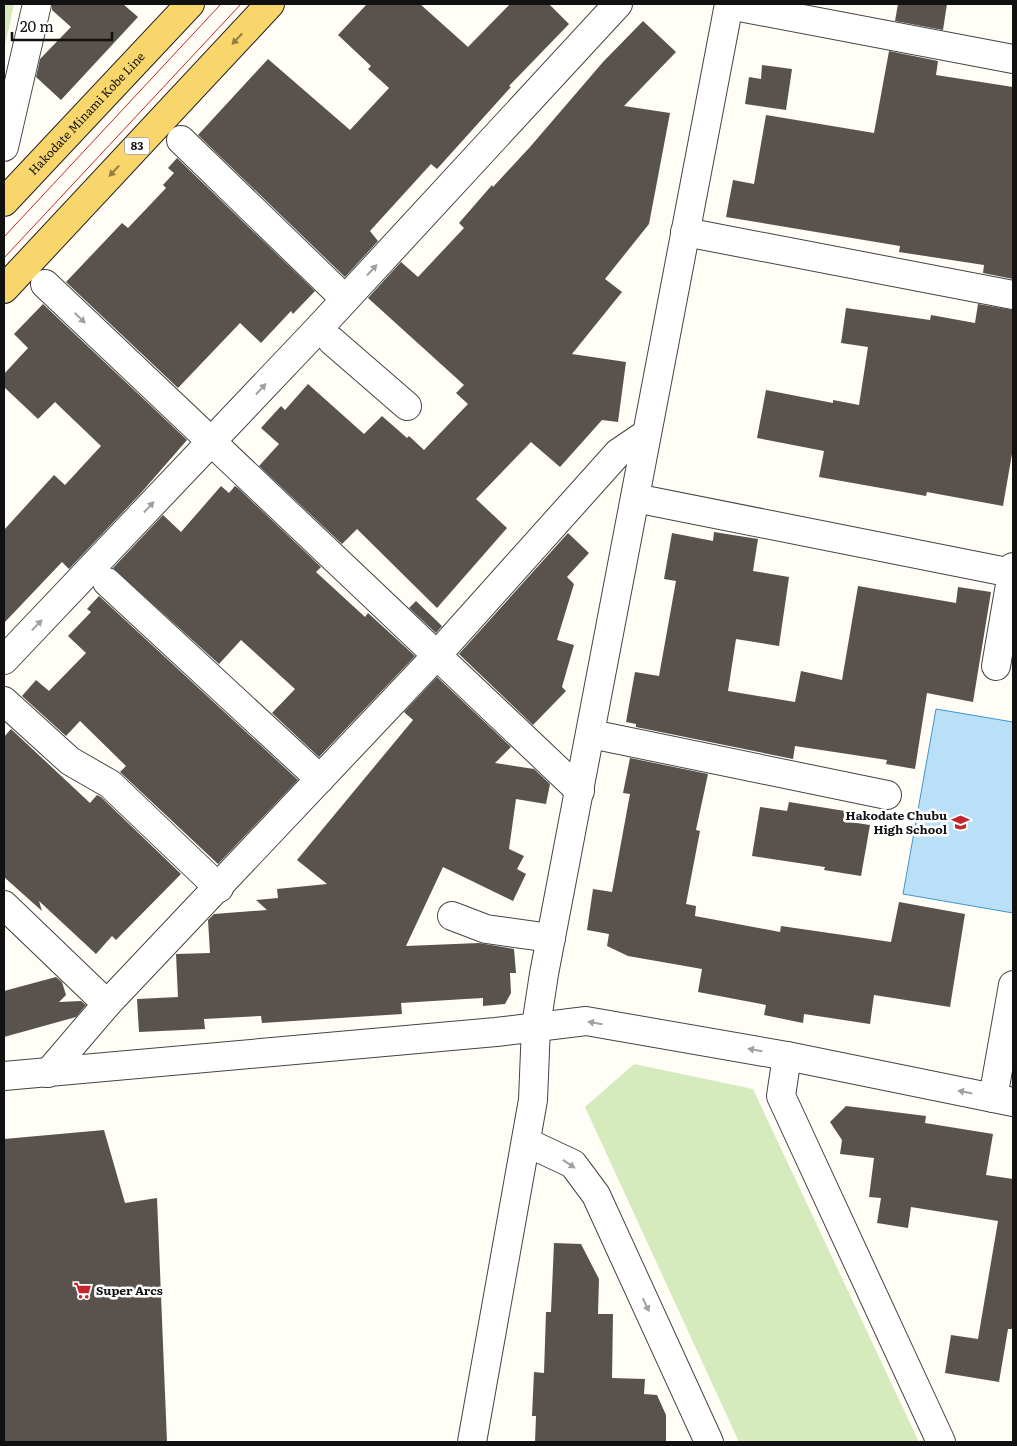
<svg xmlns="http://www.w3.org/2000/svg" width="1017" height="1446" viewBox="0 0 1017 1446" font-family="Literata,serif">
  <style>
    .green { fill: #d5ebbd }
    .water { fill: #b9e0f7; stroke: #3f96cf }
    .building { fill: #5a524d }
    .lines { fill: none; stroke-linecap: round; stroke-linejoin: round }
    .minor-casing { stroke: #444; stroke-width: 30 }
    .major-casing { stroke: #222; stroke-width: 30 }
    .minor { stroke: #fff; stroke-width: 28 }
    .major { stroke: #f9d66b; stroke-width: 28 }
    .tram { stroke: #c4262e; stroke-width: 1 }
    .oneway { fill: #917d42 }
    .oneway2 { fill: #a0a0a0 }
    .labels { text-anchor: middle; stroke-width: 5; stroke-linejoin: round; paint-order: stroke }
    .shield { fill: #fff; stroke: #585858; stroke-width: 1 }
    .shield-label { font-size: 11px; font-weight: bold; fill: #111 }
    .street-label { font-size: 12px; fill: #111; stroke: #fff }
    .poi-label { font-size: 12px; font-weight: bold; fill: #111; stroke: #fff; text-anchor: end }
  </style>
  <rect width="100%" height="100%" fill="#fffdf5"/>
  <g class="green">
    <path d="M4,4H14L4,50Z"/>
    <path d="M634,1064L753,1089L919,1442H739L585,1107Z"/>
  </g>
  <path class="water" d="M936,709L1013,722V913L903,894Z"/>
  <g class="building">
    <path d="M52,4H123L138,17L61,100L36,77L40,59L71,27L52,10Z"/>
    <path d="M367,4H420L468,47L510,4H549L569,24L509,86L511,87L437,169L431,164L370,231L378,241L345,277L198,135L268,59L350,130L389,88L368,69L371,66L338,35Z"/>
    <path d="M898,4H947L943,30L895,21Z"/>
    <path d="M643,21L676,52L624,106L670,113L649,224L605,279L622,292L572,354L626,362L618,422L602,420L560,467L531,442L476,499L507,528L437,608L357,529L342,544L259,466L279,444L261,428L281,406L285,410L308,384L364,434L382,416L407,438L409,436L424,450L468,404L456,393L464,385L368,298L401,262L418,277L464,228L459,223L492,185L493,187L530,147L603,62Z"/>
    <path d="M889,51L938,61L936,75L1013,87V279L983,273L984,265L899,252L900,246L726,217L733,180L754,184L766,115L874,133Z"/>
    <path d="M762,65L792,69L786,110L745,104L749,77L761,79Z"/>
    <path d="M177,158L315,291L293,314L291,311L261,343L240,323L178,388L66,282L122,223L128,228L166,188L163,185L174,173L168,168Z"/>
    <path d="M43,304L187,440L140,494L69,569L62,562L4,623V530L54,475L65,485L101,446L55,402L38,419L4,387V374L28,348L14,334Z"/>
    <path d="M978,304L1013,310V448L1003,506L927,492L926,496L819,477L824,451L757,438L766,390L833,403V400L859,405L868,347L841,343L846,308L930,320L931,315L975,323Z"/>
    <path d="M221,486L229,493L235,486L238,488L321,567L316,572L365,617L368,613L415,656L319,757L272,713L295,689L241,640L219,664L113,568L163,515L181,532Z"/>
    <path d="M714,532L758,539L753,571L789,577L779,646L736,639L728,691L795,702L801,671L842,680L858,586L956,603L958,587L991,592L973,702L927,693L915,769L886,764L887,760L795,746L793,759L636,727V724L626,722L635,672L659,676L676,581L664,579L672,533L713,541Z"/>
    <path d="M568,533L589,553L567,577L574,584L557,640L574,645L562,687L566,691L533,725L459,654Z"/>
    <path d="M99,596L298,780L218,864L120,772L126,766L80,721L66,736L22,696L36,680L49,691L86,653L68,636L91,612L87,609Z"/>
    <path d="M416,601L442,626L436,633L409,608Z"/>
    <path d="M437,677L511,747L495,763L534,769L550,784L546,804L516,799L509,849L524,856L517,869L526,874L513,901L443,867L406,946L479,943L514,949L516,973H510L511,993L505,1004L483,1006V998L465,999L401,1003L402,1014L262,1023L261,1016L204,1019L205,1029L139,1032L137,999L178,997L176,954L210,953L208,920L214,914L267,910L256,900L278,898L277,889L327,884L297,860L413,720L404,712Z"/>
    <path d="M11,729L90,803L97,795L101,797L181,874L116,940L112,936L96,954L39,901L42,911L4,877V737Z"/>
    <path d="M630,758L708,774L696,830L700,831L686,904L696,906L695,916L780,932L781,926L891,942L899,902L965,914L950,1007L874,995L870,1024L804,1014L803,1023L764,1015L766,1005L698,992L702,969L628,956L607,946L609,934L587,930L593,889L612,892L630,794L623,793Z"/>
    <path d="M789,802L845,811L843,821L870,825L861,876L824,870L825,867L752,856L760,807L787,811Z"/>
    <path d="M56,977L62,982L66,995L59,1002L81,1001L86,1005L76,1017L4,1037V991Z"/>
    <path d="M846,1106L926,1116L925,1123L993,1134L986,1175L1013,1179V1329H1008L999,1382L945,1373L951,1335L978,1339L998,1221L911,1207L908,1228L877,1223L881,1198L869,1197L874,1158L840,1154L842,1140L830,1122Z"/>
    <path d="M104,1130L125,1203L157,1198L167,1442H4V1139Z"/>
    <path d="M554,1243L581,1244L599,1279L598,1314H613L612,1378L645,1379L644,1394L657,1395L666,1415V1442H535L536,1416H532L534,1372L544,1373L546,1312H551Z"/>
  </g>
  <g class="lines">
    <defs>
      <g id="minor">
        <path d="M729,5L1013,59"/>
        <path d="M181,140L345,299"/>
        <path d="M4,147L37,4"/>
        <path d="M685,232L1013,295"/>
        <path d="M45,284L580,791"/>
        <path d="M332,341L407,406"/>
        <path d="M635,498L1012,573L1013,567"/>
        <path d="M107,582L320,779"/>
        <path d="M4,660L318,329L618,4"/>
        <path d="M996,666L1012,573"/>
        <path d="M4,701L70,761L110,784L219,888"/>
        <path d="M591,734L887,795"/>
        <path d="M4,905L107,1004"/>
        <path d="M452,916L486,929L551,938"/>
        <path d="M787,1056L781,1096L941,1442"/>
        <path d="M48,1073L107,1004L437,655L618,453L646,434"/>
        <path d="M4,1076L496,1032L586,1021L787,1056L1013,1102"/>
        <path d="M993,1098L1013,985"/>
        <path d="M526,1142L573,1164L596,1195L709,1442"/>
        <path d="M472,1442L533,1100L536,1026L544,974L729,4"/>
      </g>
      <g id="major">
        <path id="s1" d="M4,202L190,4"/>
        <path d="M4,289L270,4"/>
      </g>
    </defs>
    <use href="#minor" class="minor-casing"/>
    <use href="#major" class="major-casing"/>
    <use href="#minor" class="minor"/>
    <use href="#major" class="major"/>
    <g class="tram">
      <path d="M4,237L221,4"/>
      <path d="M4,258L241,4"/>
    </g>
  </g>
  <defs><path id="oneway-solid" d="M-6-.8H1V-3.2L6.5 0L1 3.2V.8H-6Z" transform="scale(1.25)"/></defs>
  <g class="oneway">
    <use href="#oneway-solid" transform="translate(237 39) rotate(133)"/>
    <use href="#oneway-solid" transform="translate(114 171) rotate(133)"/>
  </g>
  <g class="oneway2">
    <use href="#oneway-solid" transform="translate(372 270) rotate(-47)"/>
    <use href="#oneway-solid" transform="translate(80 318) rotate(44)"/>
    <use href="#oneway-solid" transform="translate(261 389) rotate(-47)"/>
    <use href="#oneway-solid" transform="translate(149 507) rotate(-47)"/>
    <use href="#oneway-solid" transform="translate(37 625) rotate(-46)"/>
    <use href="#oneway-solid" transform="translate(595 1023) rotate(-170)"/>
    <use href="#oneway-solid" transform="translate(755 1050) rotate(-170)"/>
    <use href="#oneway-solid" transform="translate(965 1092) rotate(-169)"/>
    <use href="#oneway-solid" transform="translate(569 1164) rotate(34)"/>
    <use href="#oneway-solid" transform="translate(646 1305) rotate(65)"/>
  </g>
  <defs>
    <symbol id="school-bare" viewBox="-9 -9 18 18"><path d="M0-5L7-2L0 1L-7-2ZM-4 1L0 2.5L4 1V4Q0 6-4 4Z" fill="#c4262e" stroke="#fff" stroke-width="2.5" paint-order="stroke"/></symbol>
    <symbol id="supermarket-bare" viewBox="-9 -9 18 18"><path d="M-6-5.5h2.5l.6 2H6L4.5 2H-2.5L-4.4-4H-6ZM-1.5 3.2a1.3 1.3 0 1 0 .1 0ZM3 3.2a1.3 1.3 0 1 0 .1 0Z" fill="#c4262e" stroke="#fff" stroke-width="2.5" paint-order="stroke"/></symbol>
  </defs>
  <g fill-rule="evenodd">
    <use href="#school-bare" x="948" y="810" width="25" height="25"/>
    <use href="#supermarket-bare" x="70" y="1278" width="25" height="25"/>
  </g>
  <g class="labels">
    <rect class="shield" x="124.5" y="137.5" width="25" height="17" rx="4"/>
    <g class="shield-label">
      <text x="137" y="150">83</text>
    </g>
    <g class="street-label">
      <text dy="4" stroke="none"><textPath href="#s1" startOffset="121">Hakodate Minami Kobe Line</textPath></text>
    </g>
    <g class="poi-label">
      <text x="947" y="820">Hakodate Chubu<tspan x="947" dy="14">High School</tspan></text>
      <text x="96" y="1295" text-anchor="start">Super Arcs</text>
    </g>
  </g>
  <rect width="1017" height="1446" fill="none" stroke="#111111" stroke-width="10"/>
  <path d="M12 32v8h100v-8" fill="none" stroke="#111111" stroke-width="2.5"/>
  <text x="20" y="32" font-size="15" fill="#111111" stroke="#ffffff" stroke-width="4" paint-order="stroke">20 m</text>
</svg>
